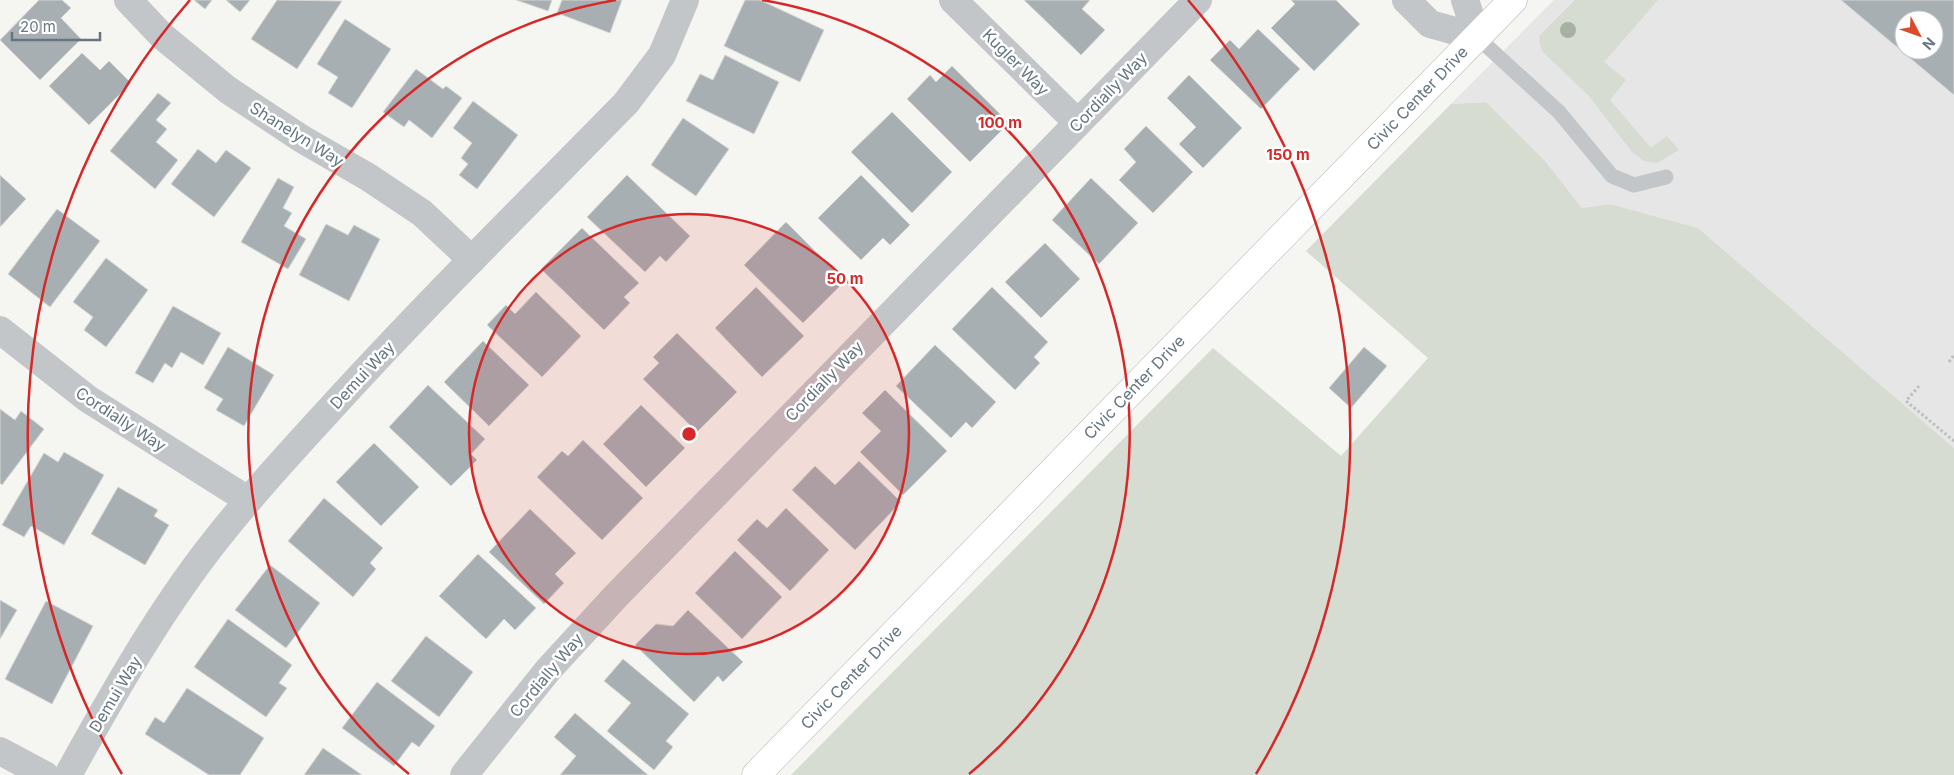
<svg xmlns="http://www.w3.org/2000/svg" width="1954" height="775" viewBox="0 0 1954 775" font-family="Inter,sans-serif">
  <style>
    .built { fill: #e5e6e5; fill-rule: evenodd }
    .green { fill: #d6dcd2 }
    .building { fill: #a7afb3; stroke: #d6d6d4; fill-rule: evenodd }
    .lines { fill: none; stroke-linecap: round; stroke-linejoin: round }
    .secondary-casing { stroke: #b3b8bb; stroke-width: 29 }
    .path { stroke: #bcbec0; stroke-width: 3; stroke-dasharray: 2.5 2.5; stroke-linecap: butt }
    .lane { stroke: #c3c6c9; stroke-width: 15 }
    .street { stroke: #c3c6c9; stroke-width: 28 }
    .secondary { stroke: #fff; stroke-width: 28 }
    .tree { fill: #a7b1a3 }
    .ring { fill: none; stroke: #d62828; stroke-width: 2.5 }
    .labels { text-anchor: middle; stroke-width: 5; stroke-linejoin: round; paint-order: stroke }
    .street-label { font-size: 16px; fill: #657681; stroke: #fff }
    .centre { fill: #d62828; stroke: #fff; stroke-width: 2.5 }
    .ring-label { font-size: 15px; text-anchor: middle; font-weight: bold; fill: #d62828; stroke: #fff; stroke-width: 5; stroke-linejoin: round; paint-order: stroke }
  </style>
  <rect width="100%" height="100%" fill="#f5f5f1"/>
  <path class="built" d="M1554,0H1954V448L1698,228L1610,204L1582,208L1545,161L1486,102L1451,104ZM1904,20H1934V50H1904Z"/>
  <g class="green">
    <path d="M1575,0H1658L1604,62L1626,80L1610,100L1651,148L1667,136L1679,150L1657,163L1644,161L1632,152L1589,96L1543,52L1540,45L1539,36Z"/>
    <path d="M1486,102L1545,161L1582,208L1610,204L1698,228L1954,448V775H791L1213,348L1341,456L1428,358L1306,251L1451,104Z"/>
  </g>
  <g class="building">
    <path d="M39,0H62L71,8L61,18L81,39L40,80L0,40Z"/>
    <path d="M194,0H212L205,9Z"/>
    <path d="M226,0H250L240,12Z"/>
    <path d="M277,0L342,1L297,69L251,39Z"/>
    <path d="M516,0H552L548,11Z"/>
    <path d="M562,0H622L610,33L557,13Z"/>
    <path d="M745,0H760L824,30L800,82L724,46Z"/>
    <path d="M1024,0H1090L1082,9L1105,30L1081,55Z"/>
    <path d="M1291,0H1336L1360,24L1314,71L1271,28L1295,4Z"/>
    <path d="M1841,0H1954V95ZM1904,20H1934V50H1904Z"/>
    <path d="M345,19L391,49L352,108L328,93L338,77L317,64Z"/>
    <path d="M1258,29L1300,69L1261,109L1210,60L1230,40L1239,49Z"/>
    <path d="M82,53L100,70L109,61L131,83L89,125L49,86Z"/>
    <path d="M725,55L779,82L754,134L686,101L700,74L713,80Z"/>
    <path d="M952,66L1009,123L970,162L907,99L930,75L936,82Z"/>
    <path d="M416,69L443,89L446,86L462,98L432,138L409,120L404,127L383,112Z"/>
    <path d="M1189,75L1242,128L1203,168L1179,144L1196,127L1167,98Z"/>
    <path d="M158,93L171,103L156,120L167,129L156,142L178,160L155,189L110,151Z"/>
    <path d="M473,101L518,135L477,189L459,175L468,164L461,158L472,143L453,128Z"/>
    <path d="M892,112L952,172L912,213L851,152Z"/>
    <path d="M683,118L729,149L696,196L651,165Z"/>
    <path d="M1146,126L1193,172L1153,213L1119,180L1136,162L1124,149Z"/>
    <path d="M198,149L216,163L226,150L251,168L214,217L171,184Z"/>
    <path d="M0,175L26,199L0,227Z"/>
    <path d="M627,175L690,236L666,262L660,256L645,272L587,217Z"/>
    <path d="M861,175L910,225L890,245L883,238L861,260L818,218Z"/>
    <path d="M278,178L294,187L283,208L292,213L284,226L306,239L288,269L241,242Z"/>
    <path d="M1091,178L1138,223L1099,264L1052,220Z"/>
    <path d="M57,209L100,241L50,307L8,274Z"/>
    <path d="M786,222L845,281L803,323L744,265Z"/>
    <path d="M326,224L348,235L354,225L380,239L349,301L299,275Z"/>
    <path d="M582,228L639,283L624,297L630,303L604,330L541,269Z"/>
    <path d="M1045,243L1080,279L1041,318L1005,282Z"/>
    <path d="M106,258L148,290L106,347L84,330L93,317L73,302Z"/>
    <path d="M756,287L804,336L762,377L715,328Z"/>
    <path d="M992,287L1048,342L1034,357L1040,363L1015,390L952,329Z"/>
    <path d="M536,292L581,336L542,377L487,325L506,305L515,314Z"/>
    <path d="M173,306L221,333L203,365L181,352L172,368L165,363L153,383L135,373Z"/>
    <path d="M677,333L737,392L697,432L643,379L659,363L653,357Z"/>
    <path d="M483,341L529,385L489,426L444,382Z"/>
    <path d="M935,345L996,402L972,428L966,422L951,438L896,386Z"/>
    <path d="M228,347L274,375L244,426L216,410L223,399L204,388Z"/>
    <path d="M1364,347L1387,366L1351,408L1329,388Z"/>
    <path d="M428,385L485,439L471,454L477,460L451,486L389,427Z"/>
    <path d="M885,390L947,451L903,495L860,452L881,431L862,413Z"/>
    <path d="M641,405L685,448L646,487L603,444Z"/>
    <path d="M0,409L15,420L21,411L44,429L2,485L0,483Z"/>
    <path d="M583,440L643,498L602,540L537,477L562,451L568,456Z"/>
    <path d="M374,443L419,487L381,526L336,482Z"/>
    <path d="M64,452L104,475L64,545L31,526L24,537L2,525L44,453L58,462Z"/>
    <path d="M859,461L901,502L855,550L792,490L815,466L835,485Z"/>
    <path d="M118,487L158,510L154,516L169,525L145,565L91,534Z"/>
    <path d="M324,498L383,548L370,563L376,569L353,597L288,541Z"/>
    <path d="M786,508L829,550L790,591L737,540L757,519L767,528Z"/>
    <path d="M530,509L576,553L555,574L564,583L544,604L489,552Z"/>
    <path d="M735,551L782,597L742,639L695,593Z"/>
    <path d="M478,554L536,608L515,630L504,619L486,639L439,596Z"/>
    <path d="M270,565L320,603L286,648L235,610Z"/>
    <path d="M0,600L17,610L0,639Z"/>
    <path d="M46,601L93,626L52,704L5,679Z"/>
    <path d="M688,610L743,662L723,682L718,676L694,702L635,645L656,624L673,626Z"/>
    <path d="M228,619L292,665L279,683L287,688L266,717L194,667Z"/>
    <path d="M426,636L473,672L439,717L391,681Z"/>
    <path d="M623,659L689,714L666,741L673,747L654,770L607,731L631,703L604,681Z"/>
    <path d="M377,682L435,726L419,747L412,742L394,766L342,728Z"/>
    <path d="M187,688L264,738L240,775H209L145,734L155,717L164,723Z"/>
    <path d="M575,713L648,775H560L576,756L554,737Z"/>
    <path d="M323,748L362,775H304Z"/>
  </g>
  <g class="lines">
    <defs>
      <path id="secondary" d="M756,775L1513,0"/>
    </defs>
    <use href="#secondary" class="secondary-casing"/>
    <g class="path">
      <path d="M1949,362L1954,355"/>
      <path d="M1919,386L1906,401L1954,441"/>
    </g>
    <path class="lane" d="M1477,37L1559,112L1612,176L1634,185L1666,177"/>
    <g class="street">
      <path d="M128,0L162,36L228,90L302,139L368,177L422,213L472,260"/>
      <path d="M953,0L1078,123"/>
      <path d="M1406,0L1430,24L1477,37"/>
      <path d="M1465,0L1477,37"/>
      <path d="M0,330L88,399L248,500"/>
      <path d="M0,751L45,775"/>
      <path d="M68,775C109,701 151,626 202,558C242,505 287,456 332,407C427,303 527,204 626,103L662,55L685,0"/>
      <path d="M464,775L548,670L616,596L1198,0"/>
    </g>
    <use href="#secondary" class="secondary"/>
  </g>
  <circle class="tree" cx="1568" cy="30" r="8"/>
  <circle cx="689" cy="434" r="220" fill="#d62828" fill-opacity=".12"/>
  <g class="ring">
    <circle cx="689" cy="434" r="220"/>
    <path d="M409 774A440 440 0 0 1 616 0M762 0A440 440 0 0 1 969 774"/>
    <path d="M122 774A661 661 0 0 1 190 0M1188 0A661 661 0 0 1 1256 774"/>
  </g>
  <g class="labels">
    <g class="street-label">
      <text transform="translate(1016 62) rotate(45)" y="6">Kugler Way</text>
      <text transform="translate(1108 92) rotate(-46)" y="6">Cordially Way</text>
      <text transform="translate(1417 98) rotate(-46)" y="6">Civic Center Drive</text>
      <text transform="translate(297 134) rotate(32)" y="6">Shanelyn Way</text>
      <text transform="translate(362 375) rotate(-47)" y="6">Demui Way</text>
      <text transform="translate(824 381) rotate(-46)" y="6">Cordially Way</text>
      <text transform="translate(1134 387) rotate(-46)" y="6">Civic Center Drive</text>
      <text transform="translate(121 419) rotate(33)" y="6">Cordially Way</text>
      <text transform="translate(546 675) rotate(-50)" y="6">Cordially Way</text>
      <text transform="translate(851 677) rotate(-46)" y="6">Civic Center Drive</text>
      <text transform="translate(115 694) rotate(-59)" y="6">Demui Way</text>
    </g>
  </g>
  <circle cx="689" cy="434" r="8" class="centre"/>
  <g class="ring-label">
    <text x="1000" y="128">100 m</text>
    <text x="1288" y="160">150 m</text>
    <text x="845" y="284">50 m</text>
  </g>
  <g transform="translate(1919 35) rotate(131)"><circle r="24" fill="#ffffff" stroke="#c1c8cd"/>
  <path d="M0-4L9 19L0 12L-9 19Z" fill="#dc4b29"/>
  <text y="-8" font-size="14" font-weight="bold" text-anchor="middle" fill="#657681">N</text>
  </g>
  <path d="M12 32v8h88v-8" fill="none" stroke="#657681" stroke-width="2.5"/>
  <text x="20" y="32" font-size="15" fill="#657681" stroke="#ffffff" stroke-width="4" paint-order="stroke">20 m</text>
</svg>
